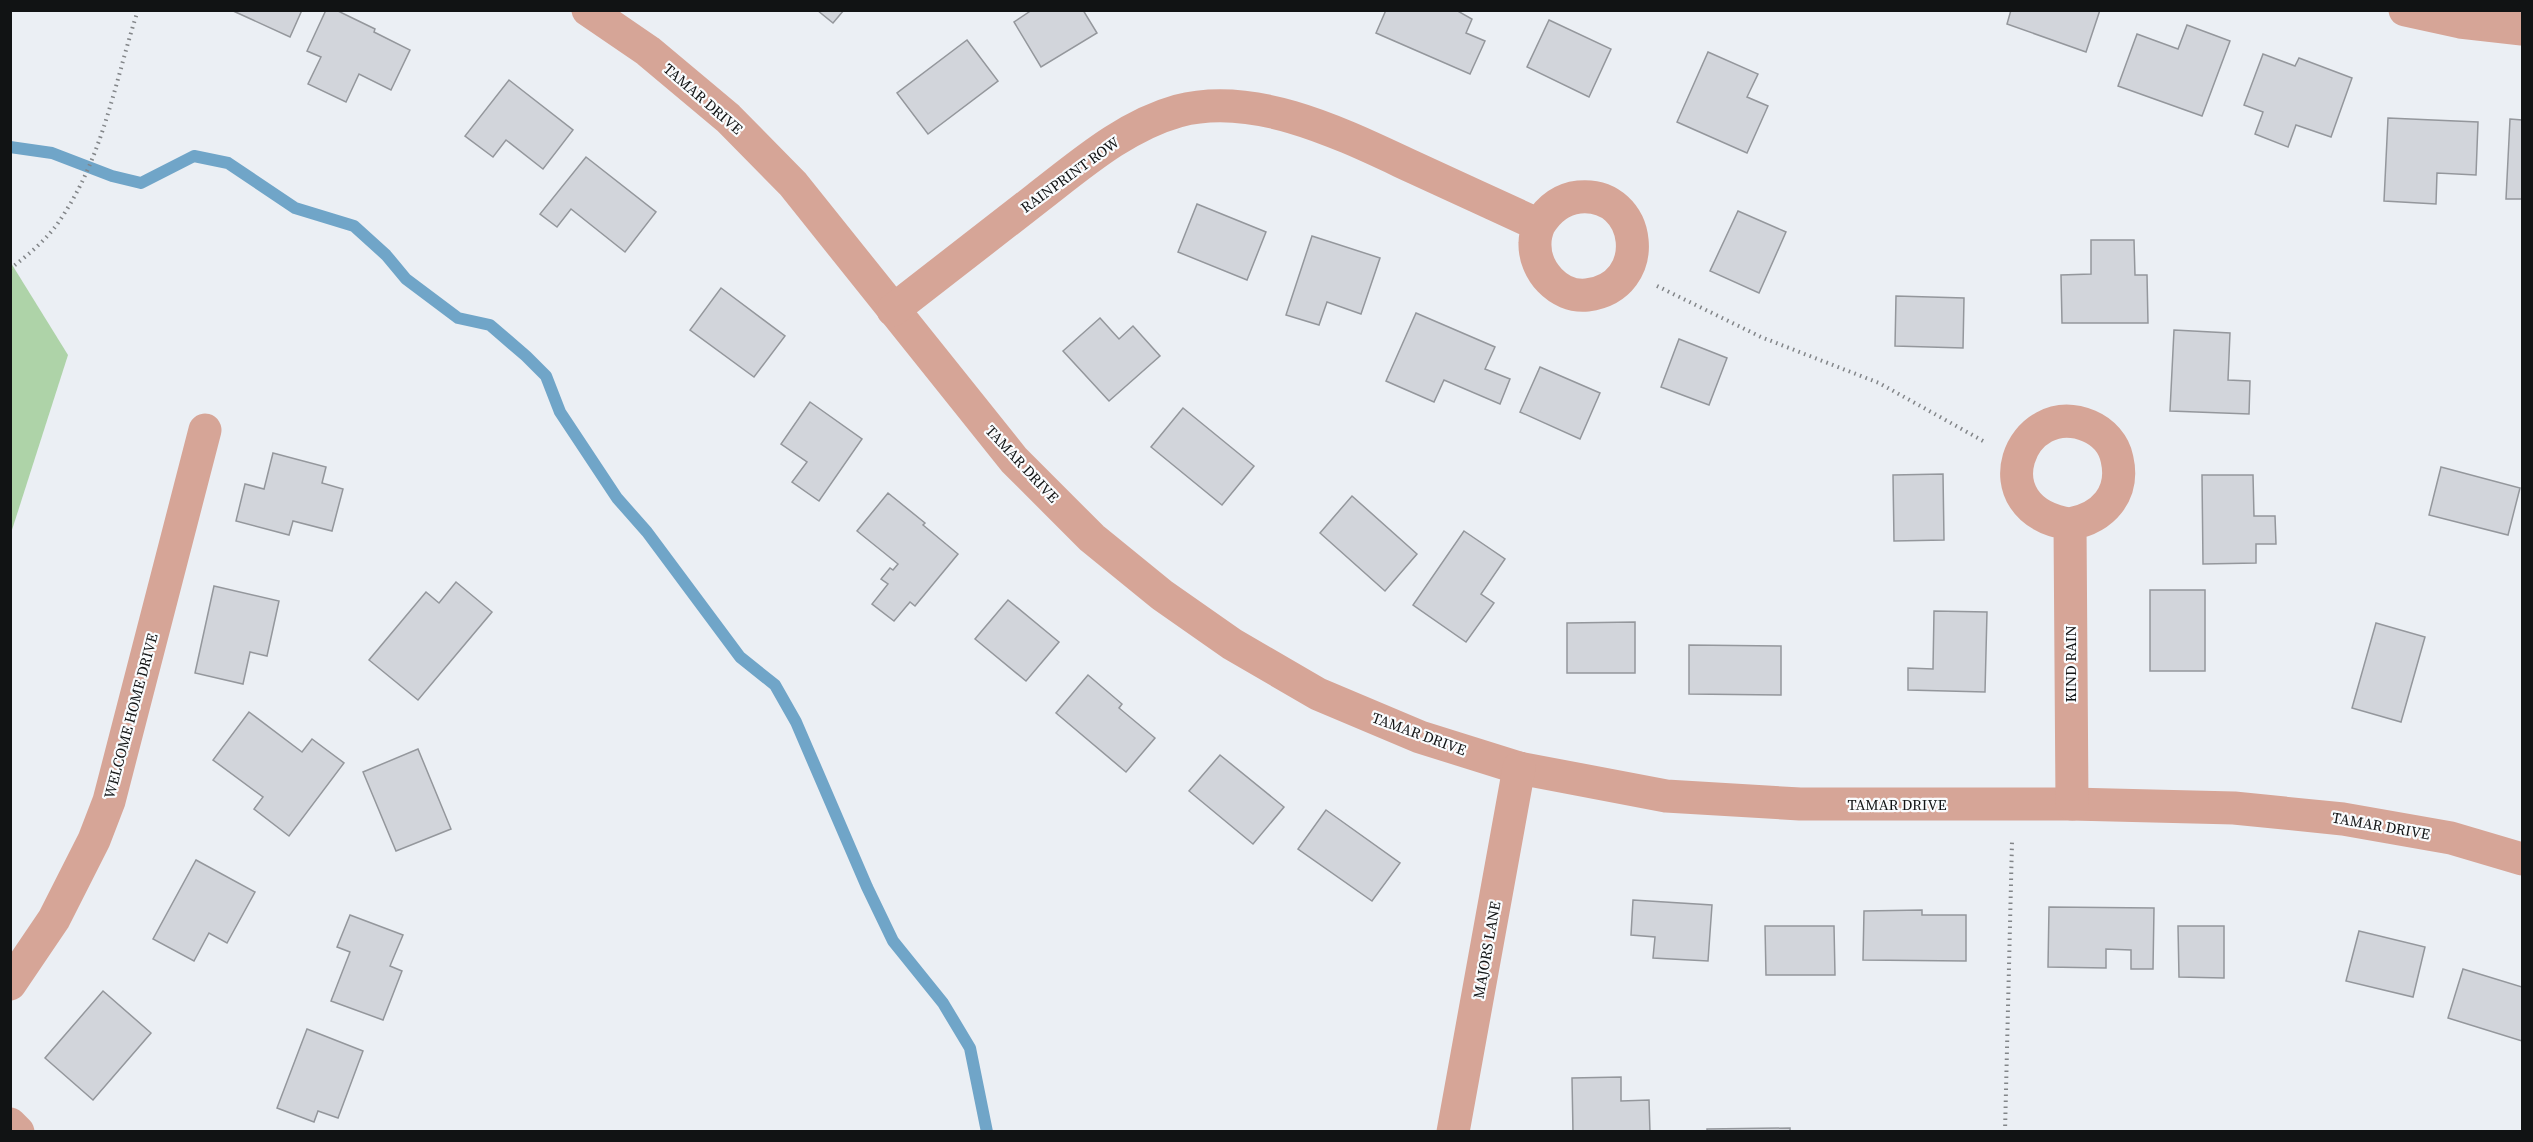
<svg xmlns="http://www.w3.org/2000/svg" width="2533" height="1142" viewBox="0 0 2533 1142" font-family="'Source Serif 4',serif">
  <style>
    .green { fill: #aed3a8 }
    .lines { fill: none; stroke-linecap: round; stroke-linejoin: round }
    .stream { stroke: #70a5c8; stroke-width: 12 }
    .building { fill: #d2d5db; stroke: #94979c; stroke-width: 1.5 }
    .path { stroke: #828588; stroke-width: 4; stroke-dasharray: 1.5 4.5; stroke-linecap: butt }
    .minor { stroke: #d6a597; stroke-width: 33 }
    .labels { text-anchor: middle; stroke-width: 4.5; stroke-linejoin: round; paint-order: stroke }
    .street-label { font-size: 15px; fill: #111314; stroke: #fafcfe }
  </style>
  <rect width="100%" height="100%" fill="#ebeff4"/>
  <path class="green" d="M11,263L68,355L11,533Z"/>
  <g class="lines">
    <path class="stream" d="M10,147L52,153L112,176L141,183L194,156L228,163L295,208L354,226L386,255L406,279L458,318L490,325L526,356L546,376L560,412L617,498L647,532L740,657L775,685L796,722L867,887L893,941L943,1003L970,1048L987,1132"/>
  </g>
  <g class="building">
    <path d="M231,10H302L290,37Z"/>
    <path d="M326,10H336L375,29L374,32L410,50L391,90L359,74L346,102L308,84L321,57L307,51Z"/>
    <path d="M817,10H844L833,23Z"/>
    <path d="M1032,10H1083L1097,33L1041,67L1014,22Z"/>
    <path d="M1386,10H1456L1472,19L1466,33L1485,41L1470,74L1376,33Z"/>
    <path d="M2011,10H2100L2086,52L2007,24Z"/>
    <path d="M1549,20L1611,49L1589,97L1527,67Z"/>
    <path d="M2187,25L2230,41L2202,116L2118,86L2137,34L2178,49Z"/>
    <path d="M967,40L998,81L928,134L897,93Z"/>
    <path d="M1708,52L1758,74L1747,97L1768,106L1747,153L1677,122Z"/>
    <path d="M2263,54L2295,66L2299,58L2352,78L2331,137L2296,125L2288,147L2255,134L2263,112L2244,105Z"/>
    <path d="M509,80L573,130L543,169L506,140L493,157L465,136Z"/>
    <path d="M2388,118L2478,122L2476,175L2437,173L2436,204L2384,201Z"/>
    <path d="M2510,119L2522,120V199H2506Z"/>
    <path d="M586,157L656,212L625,252L571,209L557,227L540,214Z"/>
    <path d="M1197,204L1266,232L1247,280L1178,252Z"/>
    <path d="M1738,211L1786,232L1759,293L1710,271Z"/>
    <path d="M1312,236L1380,258L1361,314L1327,302L1319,325L1286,315Z"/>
    <path d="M2091,240H2134L2135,275H2147L2148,323H2062L2061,275L2091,274Z"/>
    <path d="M721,288L785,336L754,377L690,330Z"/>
    <path d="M1896,296L1964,298L1963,348L1895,346Z"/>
    <path d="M1416,313L1495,347L1485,369L1510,379L1500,404L1444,380L1434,402L1386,381Z"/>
    <path d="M1100,318L1119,339L1133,326L1160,356L1109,401L1063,351Z"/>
    <path d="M2174,330L2230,333L2228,380L2250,381L2249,414L2170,411Z"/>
    <path d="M1679,339L1727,358L1709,405L1661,387Z"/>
    <path d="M1540,367L1600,393L1580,439L1520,412Z"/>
    <path d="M810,402L862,439L819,501L792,482L807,462L781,444Z"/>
    <path d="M1183,408L1254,466L1222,505L1151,447Z"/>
    <path d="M273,453L326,467L322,483L343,489L332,531L293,521L289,535L236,521L245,484L264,489Z"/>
    <path d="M2441,467L2520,488L2508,535L2429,515Z"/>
    <path d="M1943,474L1944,540L1894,541L1893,475Z"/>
    <path d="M2202,475H2253L2254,516H2275L2276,544H2256V563L2203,564Z"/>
    <path d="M888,493L925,523L923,525L958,554L915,606L910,602L894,621L872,604L888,584L881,579L890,568L893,570L898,564L857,531Z"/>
    <path d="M1352,496L1417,554L1385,591L1320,533Z"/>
    <path d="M1464,531L1505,559L1481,594L1494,603L1466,642L1413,605Z"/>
    <path d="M456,582L492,612L418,700L369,660L426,592L439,603Z"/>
    <path d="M214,586L279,601L267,656L250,652L243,684L195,673Z"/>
    <rect x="2150" y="590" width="55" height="81"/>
    <path d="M1008,600L1059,642L1026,681L975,639Z"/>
    <path d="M1934,611L1987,612L1985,692L1908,690V668L1933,669Z"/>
    <path d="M1635,622V673H1567V623Z"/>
    <path d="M2376,623L2425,637L2401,722L2352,708Z"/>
    <path d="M1689,645L1781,646V695L1689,694Z"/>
    <path d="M1088,675L1122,704L1119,708L1155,738L1126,772L1056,713Z"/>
    <path d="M249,712L302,752L312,739L344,763L289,836L254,809L263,797L213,760Z"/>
    <path d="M418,749L451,829L396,851L363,772Z"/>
    <path d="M1220,755L1284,807L1253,844L1189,791Z"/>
    <path d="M1326,810L1400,863L1372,901L1298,849Z"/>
    <path d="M196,860L255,892L227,943L209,933L194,961L153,939Z"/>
    <path d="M1633,900L1712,905L1708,961L1653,958L1655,937L1631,935Z"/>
    <path d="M2049,907L2154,908L2153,969H2131V950L2106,949V968L2048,967Z"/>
    <path d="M1922,910V915H1966V961L1863,960L1864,911Z"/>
    <path d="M350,915L403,935L390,966L402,971L383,1020L331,1001L350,952L337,947Z"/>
    <path d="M1765,926H1834L1835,975H1766Z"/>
    <path d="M2178,926H2224V978L2179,977Z"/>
    <path d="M2359,931L2425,947L2413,997L2346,981Z"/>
    <path d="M2463,969L2522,987V1041L2448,1018Z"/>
    <path d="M103,991L151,1033L93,1100L45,1058Z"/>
    <path d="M307,1029L363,1051L338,1118L318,1111L314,1122L277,1108Z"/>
    <path d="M1621,1077V1101L1649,1100L1650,1132H1573L1572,1078Z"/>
    <path d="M1790,1128V1132H1707V1129Z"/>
  </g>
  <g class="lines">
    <g class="path">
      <path d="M10,269C29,254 49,238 62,217C104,154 115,81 138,10"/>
      <path d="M1657,286L1761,337L1879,383L1985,442"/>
      <path d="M2005,1132L2012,842"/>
    </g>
    <g class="minor">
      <path d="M588,10L648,51L728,118L793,184L1014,460L1092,538L1162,595L1232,644L1318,694L1420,737L1519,768L1666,796L1800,804H2072L2234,808L2343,819L2451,838L2522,859"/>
      <path d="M2405,10L2460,22L2522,29"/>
      <path d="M893,310C941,273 989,236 1036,199C1079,166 1124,126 1178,111C1257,90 1346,136 1415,168C1456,187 1498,206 1539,225C1548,210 1561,199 1579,197C1643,191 1654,287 1587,295C1558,298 1534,270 1535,243C1535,237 1537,230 1539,225"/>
      <path d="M2070,524C2103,518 2125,494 2117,459C2114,444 2103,432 2089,426C2020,397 1977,510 2070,524L2072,804"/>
      <path d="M10,984L54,919L94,840L109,801L205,430"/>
      <path d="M10,1124L18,1132"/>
      <path d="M1453,1132L1519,768"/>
    </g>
  </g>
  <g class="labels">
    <g class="street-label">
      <text transform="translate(703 99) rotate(41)" y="5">TAMAR DRIVE</text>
      <text transform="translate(1070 175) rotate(-36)" y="5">RAINPRINT ROW</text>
      <text transform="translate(1022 464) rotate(47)" y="5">TAMAR DRIVE</text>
      <text transform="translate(2071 664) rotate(-90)" y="5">KIND RAIN</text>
      <text transform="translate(131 716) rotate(-75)" y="5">WELCOME HOME DRIVE</text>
      <text transform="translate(1419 734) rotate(20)" y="5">TAMAR DRIVE</text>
      <text x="1897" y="810">TAMAR DRIVE</text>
      <text transform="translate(2381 826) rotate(10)" y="5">TAMAR DRIVE</text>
      <text transform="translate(1487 950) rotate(-80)" y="5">MAJORS LANE</text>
    </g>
  </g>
  <rect width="2533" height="1142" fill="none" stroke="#111314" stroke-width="24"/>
</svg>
